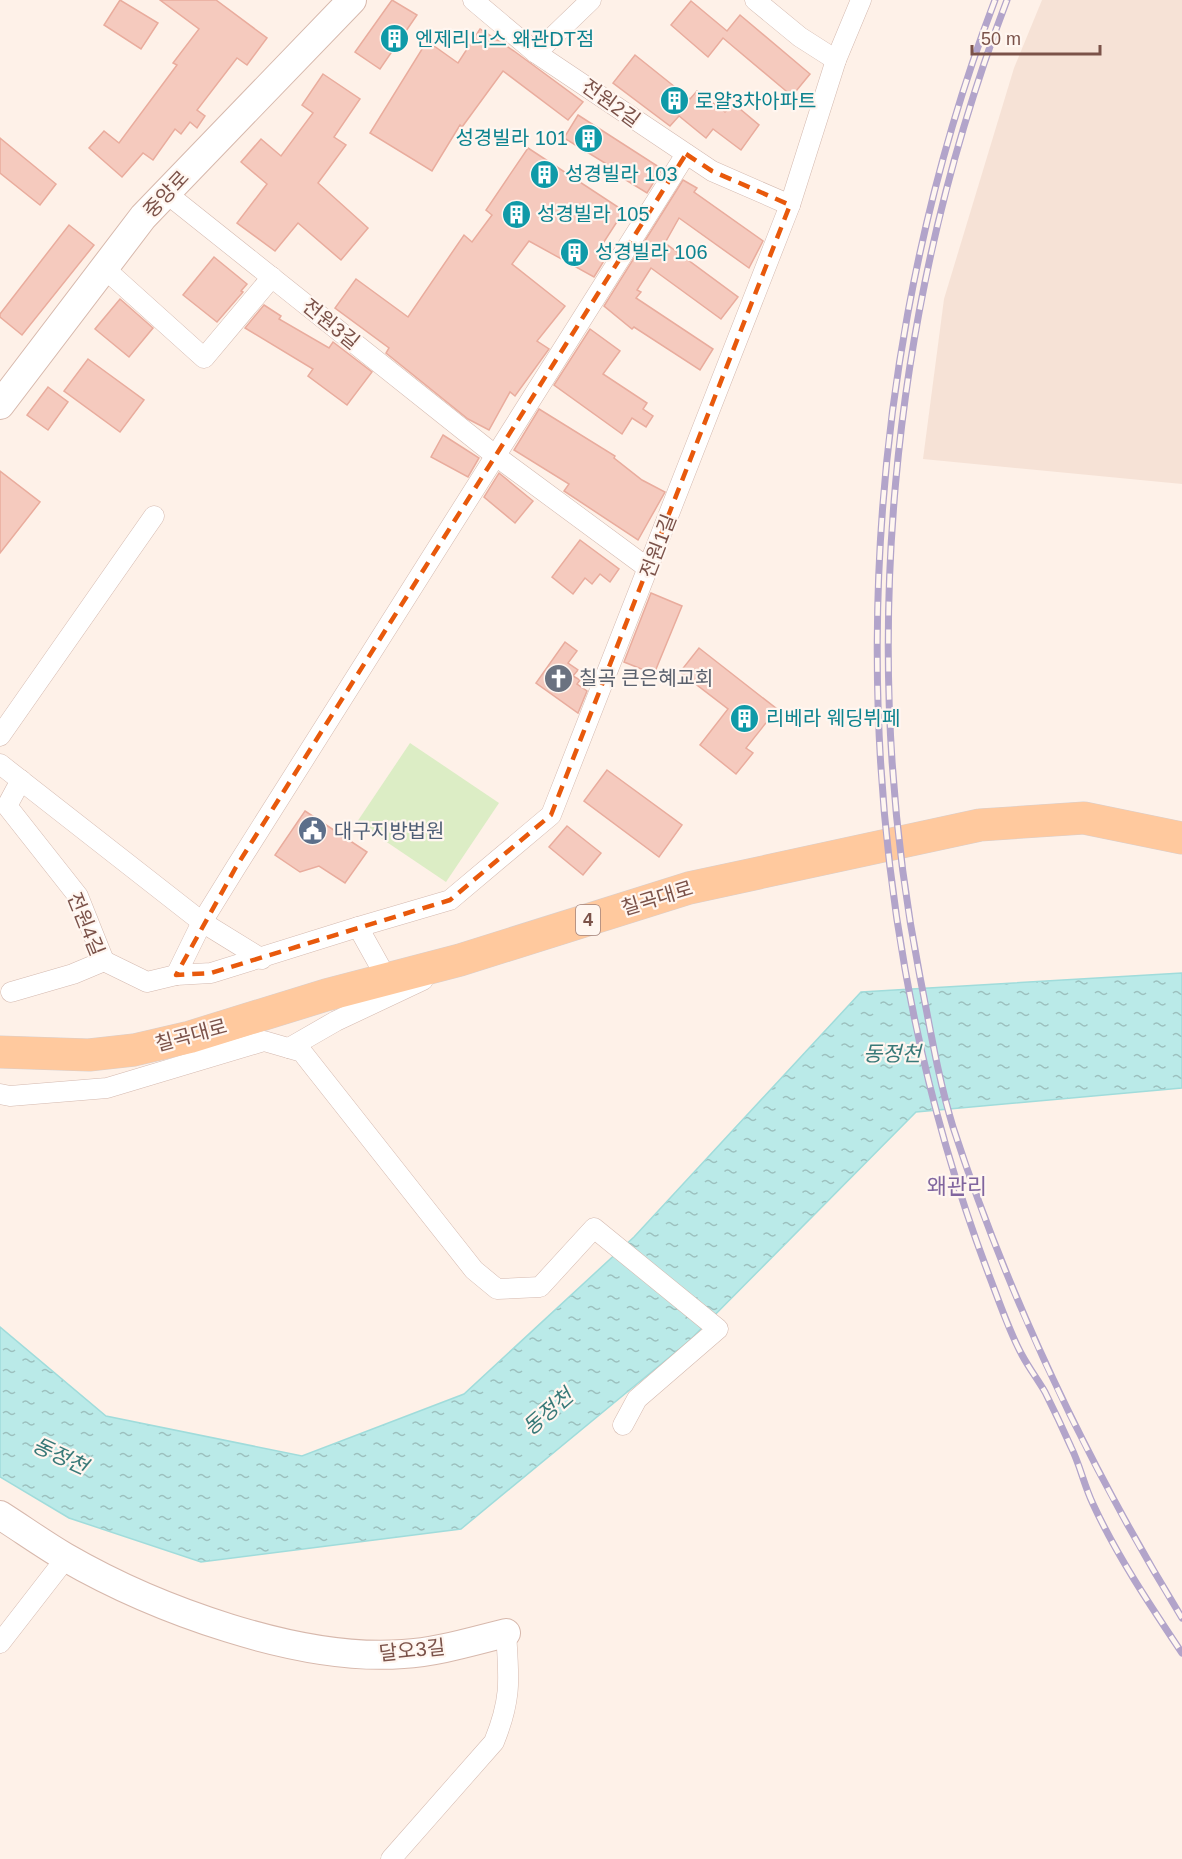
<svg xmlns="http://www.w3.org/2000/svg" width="1182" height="1859" viewBox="0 0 1182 1859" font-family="Arial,'Noto Sans KR',sans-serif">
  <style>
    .residential { fill: #f6e2d6 }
    .green { fill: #dcedc5 }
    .water { fill: url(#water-ripples); stroke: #a0dcdb; stroke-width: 1.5 }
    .building { fill: #f5cabe; stroke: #e9ac9d; stroke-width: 1.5 }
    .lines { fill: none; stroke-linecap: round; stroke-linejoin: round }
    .street-casing { stroke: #d4b9af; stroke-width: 21 }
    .secondary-casing { stroke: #d7b8ac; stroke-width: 30 }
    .primary-casing { stroke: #dacfcc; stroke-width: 33 }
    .street { stroke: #fff; stroke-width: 20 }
    .secondary { stroke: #fff; stroke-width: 28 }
    .primary { stroke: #ffc99e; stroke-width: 32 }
    .rail-casing { stroke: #b2a4ca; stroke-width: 7 }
    .rail { stroke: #fff6f0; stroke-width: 4.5; stroke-dasharray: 14; stroke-linecap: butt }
    .marked { fill: none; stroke: #e8590c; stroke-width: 4.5; stroke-dasharray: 12 8; stroke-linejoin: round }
    .labels { text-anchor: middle; stroke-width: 4.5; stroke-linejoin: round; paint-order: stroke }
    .shield { fill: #fff6f0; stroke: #a3837b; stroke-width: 1.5 }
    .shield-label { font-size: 18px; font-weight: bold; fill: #7b5249 }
    .culture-label { font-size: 20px; fill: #0d838f; stroke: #fff6f0; text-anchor: start }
    .street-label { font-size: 20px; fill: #7b5249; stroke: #fff6f0 }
    .worship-label { font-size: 20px; fill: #5b616d; stroke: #fff6f0; text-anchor: start }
    .service-label { font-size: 20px; fill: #4e5e75; stroke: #fff6f0; text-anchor: start }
    .water-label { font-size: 21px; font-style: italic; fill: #387978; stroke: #fff6f0 }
    .quarter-label { font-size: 22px; fill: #80659e; stroke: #fff6f0 }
  </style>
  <defs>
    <pattern id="water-ripples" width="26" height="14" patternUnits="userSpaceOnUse" patternTransform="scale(1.5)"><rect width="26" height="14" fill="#baeae8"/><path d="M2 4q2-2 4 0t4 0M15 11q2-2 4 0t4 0" fill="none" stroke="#9cc0be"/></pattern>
  </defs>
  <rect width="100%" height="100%" fill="#fef1e8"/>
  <path class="residential" d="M1042,0H1182V484L923,459L944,299L1014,68Z"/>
  <path class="green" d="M410,743L499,803L446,882L357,822Z"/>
  <path class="water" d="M1182,973V1088L916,1112L689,1341L461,1529L201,1562L69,1518L0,1477V1327L106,1416L302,1456L464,1394L634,1237L861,992Z"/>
  <g class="building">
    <path d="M120,0L158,23L141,49L104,25Z"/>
    <path d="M160,0H216L267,38L247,65L237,58L197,110L205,116L197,128L190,122L181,134L175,129L153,160L143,153L122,177L89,148L104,131L119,143L177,65L173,63L199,29Z"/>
    <path d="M392,0L417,15L380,69L355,52Z"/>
    <path d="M691,1L727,31L740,15L810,74L792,96L723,38L708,57L671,25Z"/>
    <path d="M480,29L514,51L583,102L568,120L503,71L462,127L460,125L432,171L370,133L427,41L458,63Z"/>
    <path d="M635,55L690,99L697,91L725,112L734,104L759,125L741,150L713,129L706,138L679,116L670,126L613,83Z"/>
    <path d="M323,74L360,99L334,137L346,145L318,183L368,228L341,260L298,223L275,251L237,223L267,184L241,162L261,139L281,156L313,113L302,105Z"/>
    <path d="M578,115L662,169L647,193L603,166L605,163L564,138Z"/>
    <path d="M0,138L56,184L40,205L0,173Z"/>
    <path d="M528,148L624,211L598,251L607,256L594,277L529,241L512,264L565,306L537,341L549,349L515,396L510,392L489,430L468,419L386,353L389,348L335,308L356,279L408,317L464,235L472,242L492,215L486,210Z"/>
    <path d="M683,180L697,188L694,192L763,241L749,268L679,218L665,243L738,297L721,319L651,268L637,290L641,292L636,298L713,349L700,370L634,327L632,329L604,306Z"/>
    <path d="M69,225L94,245L22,335L0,317V314Z"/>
    <path d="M214,257L247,284L241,291L243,292L217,322L183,295Z"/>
    <path d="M120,299L153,328L129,357L95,329Z"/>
    <path d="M264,305L281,316L279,319L329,348L333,342L372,372L347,405L308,376L313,369L245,328Z"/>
    <path d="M590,329L620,351L603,374L647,403L643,409L653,416L646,427L632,418L622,434L554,385Z"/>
    <path d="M88,359L144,400L120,432L64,391Z"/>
    <path d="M48,387L68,402L48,430L27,415Z"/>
    <path d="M539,409L615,456L614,458L642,480L665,492L638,540L564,491L569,484L514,450Z"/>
    <path d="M443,435L479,458L468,477L431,457Z"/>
    <path d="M0,471L40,502L0,553Z"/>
    <path d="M499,473L533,501L515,523L484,497Z"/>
    <path d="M580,540L619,569L610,582L600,574L592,584L585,578L573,594L552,577Z"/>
    <path d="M651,593L682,606L654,674L624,662Z"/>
    <path d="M565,642L577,651L568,663L578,670L573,676L580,680L577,684L587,691L578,713L536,683Z"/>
    <path d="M699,648L777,709L746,748L753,753L736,774L700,745L728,709L680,672Z"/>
    <path d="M607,770L682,825L659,857L584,801Z"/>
    <path d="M305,811L367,852L345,883L319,866L300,872L275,855Z"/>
    <path d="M567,826L601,853L583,875L549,847Z"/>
  </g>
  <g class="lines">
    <defs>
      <g id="street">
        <path d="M473,0L536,53L712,171L790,205"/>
        <path d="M755,0L800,37L836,60"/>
        <path d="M536,53L591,0"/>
        <path d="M166,193L496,456L649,569"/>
        <path d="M104,268L204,358L272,277"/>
        <path d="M0,736L154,516"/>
        <path d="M0,764L202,922L262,959"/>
        <path d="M358,927L450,900L551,815L790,205L836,60L861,0"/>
        <path d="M104,961L147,982L176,975L211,973L358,927L387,979"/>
        <path d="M176,975L202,922L236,867L686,154"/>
        <path d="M11,992L73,974L104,961L78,896L7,806L21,780"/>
        <path d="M289,1048L336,1021L423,980"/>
        <path d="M0,1094L10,1096L107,1088L264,1041L302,1052L474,1270L497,1289L540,1287L594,1228L718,1329L637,1399L623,1425"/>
        <path d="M0,1643L66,1558"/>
        <path d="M391,1859L494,1742C512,1698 509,1678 506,1633"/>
      </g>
      <g id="secondary">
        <path d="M0,405L143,217L352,0"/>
        <path d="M0,1515C22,1529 43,1544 65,1557C155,1609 299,1662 403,1654C438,1652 473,1641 506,1633"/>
      </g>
      <path id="primary" d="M0,1052L89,1055L134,1050L190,1037L326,995L460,960L689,888L980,825L1084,818L1182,838"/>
    </defs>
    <use href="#street" class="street-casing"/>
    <use href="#secondary" class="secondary-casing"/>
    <use href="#primary" class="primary-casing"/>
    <use href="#street" class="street"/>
    <use href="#secondary" class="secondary"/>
    <use href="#primary" class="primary"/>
    <defs>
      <g id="rail">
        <path d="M995,0C841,404 836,879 992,1283C1001,1307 1010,1333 1022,1355C1029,1368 1038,1380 1045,1392C1054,1410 1063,1429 1071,1447C1080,1465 1084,1485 1093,1504C1117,1556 1150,1605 1182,1653"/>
        <path d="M1007,0C889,309 857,653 920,977C930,1027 938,1078 953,1127C1010,1302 1086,1461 1182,1618"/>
      </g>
    </defs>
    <use href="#rail" class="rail-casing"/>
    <use href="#rail" class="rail"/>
  </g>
  <path class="marked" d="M686,154L712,171L790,205L551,815L450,900L211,973L176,975L236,867Z"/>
  <defs>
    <symbol id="building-disc" viewBox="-11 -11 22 22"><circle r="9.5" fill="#0f9aa8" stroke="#fff6f0"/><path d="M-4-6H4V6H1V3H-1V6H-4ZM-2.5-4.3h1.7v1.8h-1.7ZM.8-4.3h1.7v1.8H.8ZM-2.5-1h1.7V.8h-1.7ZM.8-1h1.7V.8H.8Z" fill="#fff"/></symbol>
    <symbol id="church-disc" viewBox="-11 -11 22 22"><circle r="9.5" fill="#6b7280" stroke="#fff6f0"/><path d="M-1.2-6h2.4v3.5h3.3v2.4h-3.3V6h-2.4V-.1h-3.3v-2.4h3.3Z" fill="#fff"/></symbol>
    <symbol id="civic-disc" viewBox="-11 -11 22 22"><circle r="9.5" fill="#5c6f8a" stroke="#fff6f0"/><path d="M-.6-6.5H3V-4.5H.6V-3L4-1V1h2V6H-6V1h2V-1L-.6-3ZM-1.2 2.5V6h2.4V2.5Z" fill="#fff"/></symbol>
  </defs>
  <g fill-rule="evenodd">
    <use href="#building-disc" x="378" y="22" width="33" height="33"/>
    <use href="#building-disc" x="658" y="84" width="33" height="33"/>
    <use href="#building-disc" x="572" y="122" width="33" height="33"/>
    <use href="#building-disc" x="528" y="158" width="33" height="33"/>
    <use href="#building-disc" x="500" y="198" width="33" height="33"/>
    <use href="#building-disc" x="558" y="236" width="33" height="33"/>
    <use href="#church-disc" x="542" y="662" width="33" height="33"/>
    <use href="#building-disc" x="728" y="702" width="33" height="33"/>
    <use href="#civic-disc" x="296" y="814" width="33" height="33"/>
  </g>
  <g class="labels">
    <rect class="shield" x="576" y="905" width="24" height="30" rx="4.5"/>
    <g class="shield-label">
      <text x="588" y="926">4</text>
    </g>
    <g class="culture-label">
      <text x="415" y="46">엔제리너스 왜관DT점</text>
      <text x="695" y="108">로얄3차아파트</text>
      <text x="568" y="145" text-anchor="end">성경빌라 101</text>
      <text x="565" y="181">성경빌라 103</text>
      <text x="537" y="221">성경빌라 105</text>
      <text x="595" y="259">성경빌라 106</text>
      <text x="766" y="725">리베라 웨딩뷔페</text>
    </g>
    <g class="street-label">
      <text transform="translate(611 103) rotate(36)" y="7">전원2길</text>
      <text transform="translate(166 194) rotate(-47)" y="7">중앙로</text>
      <text transform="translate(331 324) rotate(39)" y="7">전원3길</text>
      <text transform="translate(658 546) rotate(-69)" y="7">전원1길</text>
      <text transform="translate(657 898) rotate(-17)" y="7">칠곡대로</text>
      <text transform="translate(86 924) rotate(68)" y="7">전원4길</text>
      <text transform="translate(191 1035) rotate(-15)" y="7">칠곡대로</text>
      <text transform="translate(412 1650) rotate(-6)" y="7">달오3길</text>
    </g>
    <g class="worship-label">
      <text x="579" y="685">칠곡 큰은혜교회</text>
    </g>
    <g class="service-label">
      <text x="334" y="838">대구지방법원</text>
    </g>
    <g class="water-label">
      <text x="892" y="1061">동정천</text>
      <text transform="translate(548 1412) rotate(-41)" y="7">동정천</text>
      <text transform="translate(60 1456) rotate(25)" y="7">동정천</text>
    </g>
    <g class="quarter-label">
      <text x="957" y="1194">왜관리</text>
    </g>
  </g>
  <path d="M972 45v9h128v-9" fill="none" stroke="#7b5249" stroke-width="3"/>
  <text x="981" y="45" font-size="18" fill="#7b5249" stroke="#fff6f0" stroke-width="4.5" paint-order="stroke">50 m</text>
</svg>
